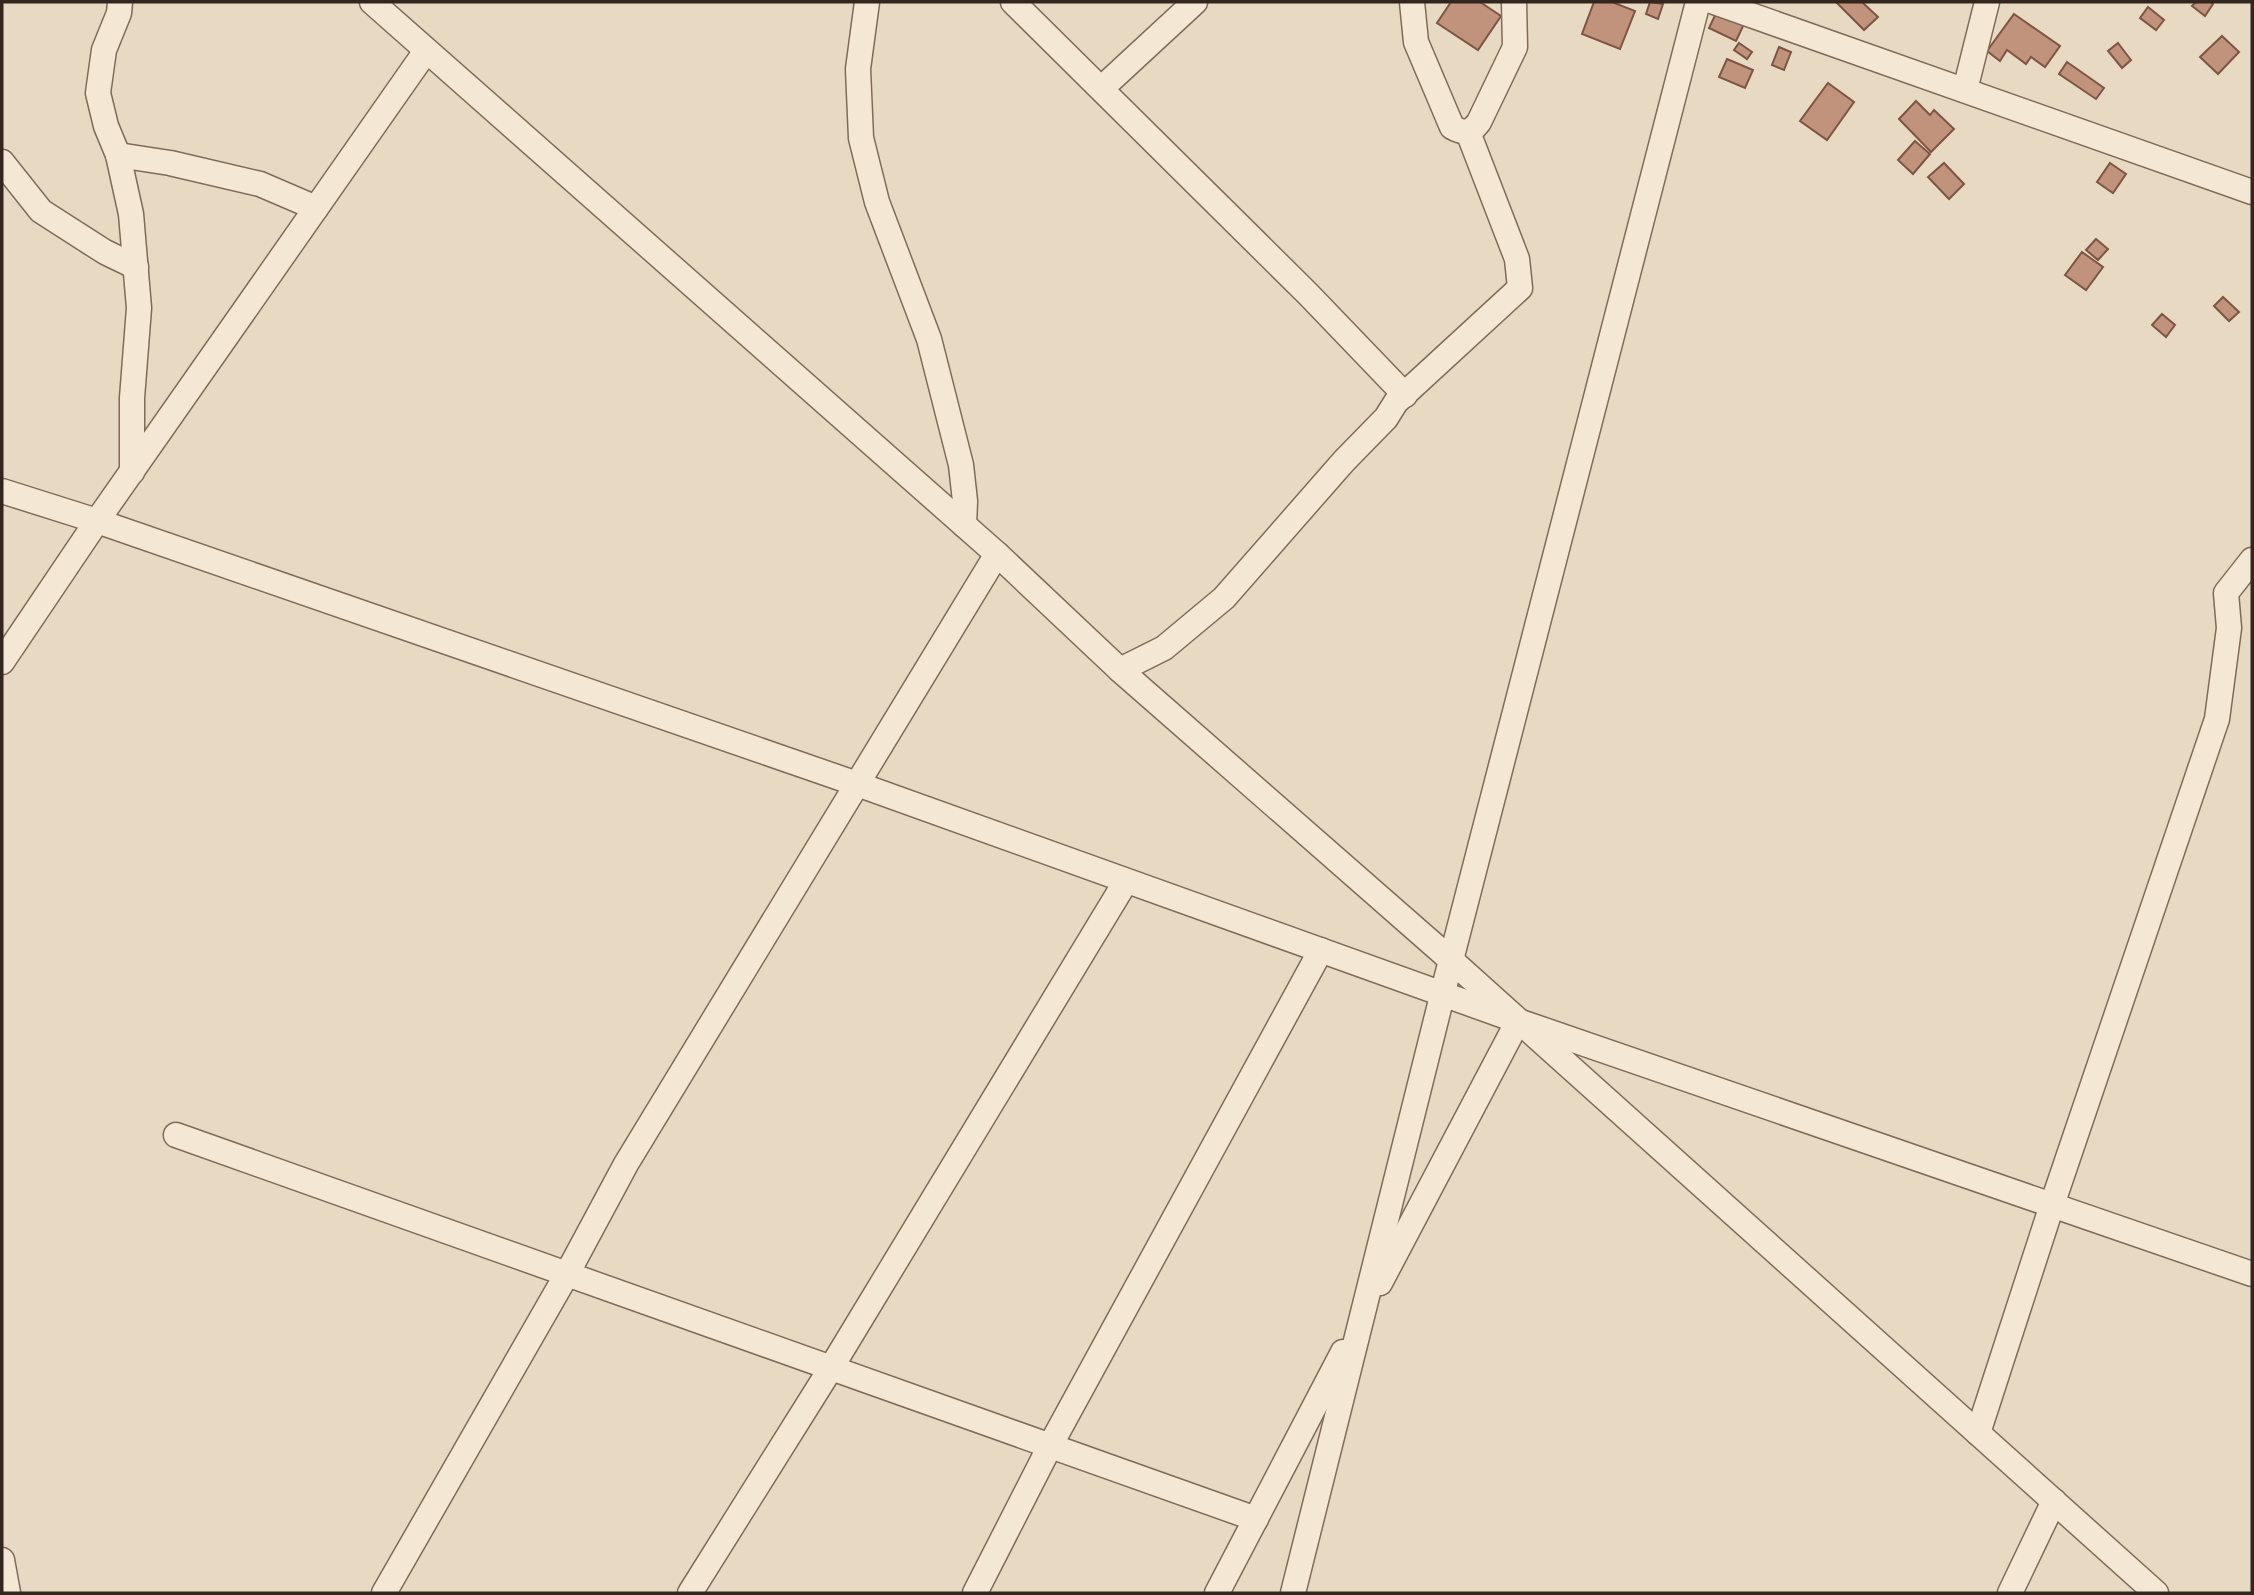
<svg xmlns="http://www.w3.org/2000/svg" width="2254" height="1595" viewBox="0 0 2254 1595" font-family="'Playfair Display',serif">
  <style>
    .building { fill: #c2937c; stroke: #7d5544; stroke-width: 2 }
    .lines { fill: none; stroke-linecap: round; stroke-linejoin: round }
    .minor-casing { stroke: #806b5b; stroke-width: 27 }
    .minor { stroke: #f4e8d4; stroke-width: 24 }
  </style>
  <rect width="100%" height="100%" fill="#e8d9c2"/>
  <g class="building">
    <path d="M1451,2H1480L1501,16L1478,50L1437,23Z"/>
    <path d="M1594,2H1612L1635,11L1620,49L1582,34Z"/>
    <path d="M1650,2L1663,4L1658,19L1646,14Z"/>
    <path d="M1836,2H1862L1878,17L1864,30Z"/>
    <path d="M2196,2H2210L2213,4L2205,16L2192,6Z"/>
    <path d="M2148,7L2164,20L2156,30L2140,18Z"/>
    <path d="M1718,9L1745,22L1736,41L1709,28Z"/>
    <path d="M2014,14L2060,46L2045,67L2031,57L2026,64L2007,50L2000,61L1987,51Z"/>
    <path d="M2222,36L2239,52L2218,74L2200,57Z"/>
    <path d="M1739,43L1752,52L1747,59L1734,50Z"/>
    <path d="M2118,43L2131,60L2122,68L2108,51Z"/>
    <path d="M1779,47L1791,52L1784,70L1772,65Z"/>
    <path d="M1727,59L1753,70L1745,88L1719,77Z"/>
    <path d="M2067,62L2104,88L2096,99L2059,74Z"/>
    <path d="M1828,83L1854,102L1827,140L1800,121Z"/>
    <path d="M1916,101L1930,115L1934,110L1954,129L1931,152L1899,119Z"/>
    <path d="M1915,141L1930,154L1913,174L1898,160Z"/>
    <path d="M1944,163L1964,184L1949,199L1928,177Z"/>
    <path d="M2110,163L2126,174L2113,193L2097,182Z"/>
    <path d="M2096,239L2108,249L2098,260L2086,250Z"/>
    <path d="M2082,252L2103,267L2086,290L2065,275Z"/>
    <path d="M2223,297L2239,312L2229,321L2214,306Z"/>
    <path d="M2162,314L2175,325L2166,337L2152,325Z"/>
  </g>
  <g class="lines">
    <defs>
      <g id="minor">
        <path d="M120,2L119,13L104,50L98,93L106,126L118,155L131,214L139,308L132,398V472"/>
        <path d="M372,2L997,554L1120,670L1451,960L2156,1593"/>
        <path d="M867,2L858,69L861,138L877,202L929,339L961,465L965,501L964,525"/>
        <path d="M1013,2L1308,294L1405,395"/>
        <path d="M1412,2L1416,42L1452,127C1464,134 1471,133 1479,122L1515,47L1514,2"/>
        <path d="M1714,2L2252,192"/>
        <path d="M1102,88L1195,2"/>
        <path d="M1965,90L1987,2"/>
        <path d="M118,155L170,163L260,184L316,208"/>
        <path d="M2,162L41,211L105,252L136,267"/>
        <path d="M2,491L97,521L857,784L1518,1021L2252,1274"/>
        <path d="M2,662L97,521L426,51"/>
        <path d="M1120,670L1164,648L1224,598L1344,461L1386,418L1396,402L1520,288L1517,259L1468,132"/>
        <path d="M176,1135L1256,1519"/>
        <path d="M1380,1283L1518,1021"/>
        <path d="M1978,1433L2052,1205L2217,719L2229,628L2226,593L2252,560"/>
        <path d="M2,1560L8,1593"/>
        <path d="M384,1593L567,1274L626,1164L997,554"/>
        <path d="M690,1593L831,1368L1126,881"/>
        <path d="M975,1593L1050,1446L1321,950"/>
        <path d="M1217,1593L1343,1352"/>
        <path d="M1293,1593L1451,960L1698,2"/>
        <path d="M2010,1593L2054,1501"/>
      </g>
    </defs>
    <use href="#minor" class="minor-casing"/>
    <use href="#minor" class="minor"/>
  </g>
  <rect width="2254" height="1595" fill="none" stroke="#32261e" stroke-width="7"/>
</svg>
